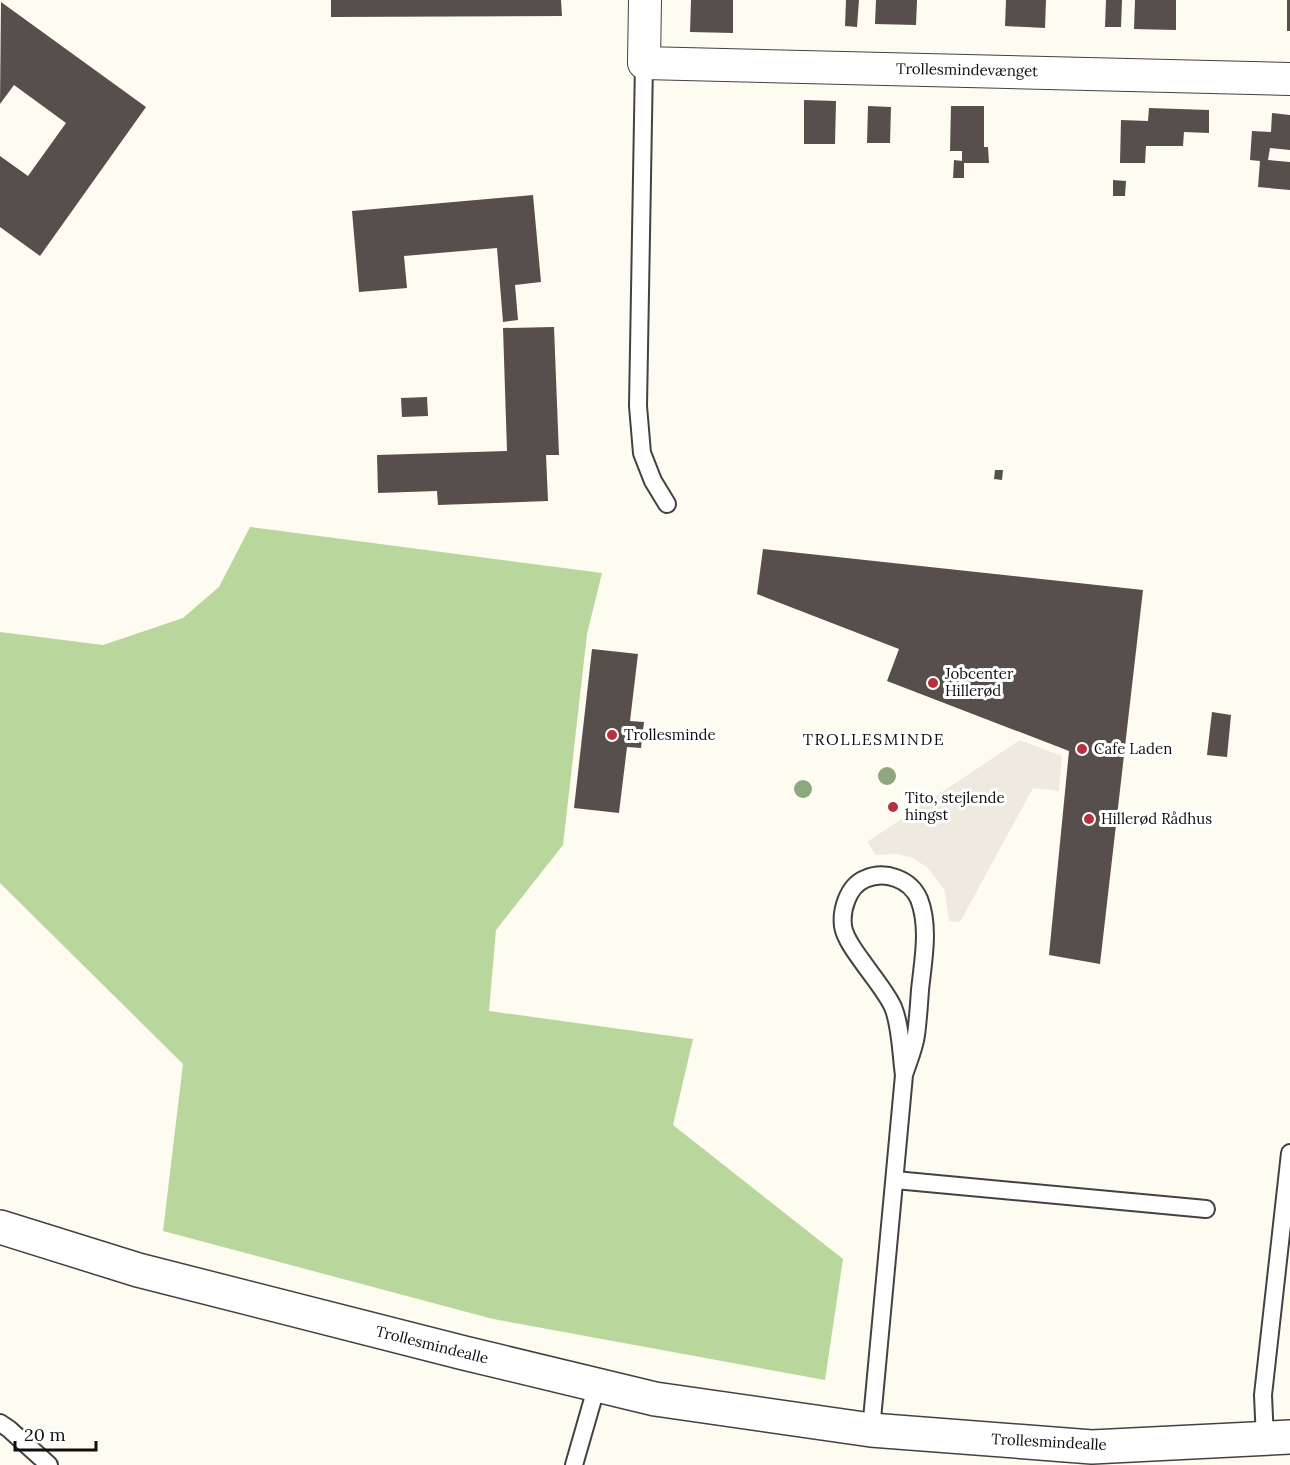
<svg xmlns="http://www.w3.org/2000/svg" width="1290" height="1465" viewBox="0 0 1290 1465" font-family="Lora,serif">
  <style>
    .forest { fill: #b9d69d }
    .plaza { fill: #eeeae0 }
    .building { fill: #564f4c }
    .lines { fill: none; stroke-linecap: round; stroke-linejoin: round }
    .service-casing { stroke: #424242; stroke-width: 20 }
    .minor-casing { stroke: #424242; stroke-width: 34 }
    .tertiary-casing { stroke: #424242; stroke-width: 36 }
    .service { stroke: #fff; stroke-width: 16 }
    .minor { stroke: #fff; stroke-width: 32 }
    .tertiary { stroke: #fff; stroke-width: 33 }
    .tree { fill: #8ea780 }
    .poi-dot { fill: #b4313d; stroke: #fff; stroke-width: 2 }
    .labels { text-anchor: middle; stroke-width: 6; stroke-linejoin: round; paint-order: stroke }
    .street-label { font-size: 15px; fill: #0f0f0f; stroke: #fff }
    .poi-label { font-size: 15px; fill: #0f0f0f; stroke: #fff; text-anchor: start }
    .neighbourhood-label { font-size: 16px; letter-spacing: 1.5px; fill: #0f0f0f; stroke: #fff }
  </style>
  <rect width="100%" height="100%" fill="#fefbf1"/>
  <path class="forest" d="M250,527L602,573L587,634L563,845L496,930L489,1011L693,1039L673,1125L843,1259L825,1380L493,1319L163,1231L183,1064L0,883V632L103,645L183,618L219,587Z"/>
  <path class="plaza" d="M1020,740L1062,756L1059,791L1033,788L960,922L949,921L945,891L928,868L913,858L897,854L876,855L867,842Z"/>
  <g class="building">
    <path d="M331,0H561L562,16L331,17Z"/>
    <path d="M691,0H733V33L690,32Z"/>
    <path d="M846,0H859L857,27L845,26Z"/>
    <path d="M876,0H917L916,25L875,24Z"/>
    <path d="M1006,0H1046L1045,28L1005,26Z"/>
    <path d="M1106,0H1122L1121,27H1105Z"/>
    <path d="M1135,0H1176V30L1134,29Z"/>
    <rect x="1287" y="0" width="3" height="31"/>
    <path d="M1,2L146,107L40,256L0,227V156L28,176L66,123L14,85L0,104Z"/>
    <path d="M804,100L836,101L835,144H804Z"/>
    <path d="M868,106L891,107L890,143H867Z"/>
    <path d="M951,106H984V147H988L989,163H964V178H953L954,160L962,161V151H950Z"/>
    <path d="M1149,108L1209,110V133L1184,132L1183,146H1146L1145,163H1120L1121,120L1148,121Z"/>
    <path d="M1272,113L1290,115V150L1270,148L1268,160L1290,162V190L1258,187L1260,161L1250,160L1252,131L1271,132Z"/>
    <path d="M1113,180L1126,181L1125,196H1113Z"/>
    <path d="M533,195L541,282L515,285L518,320L503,322L497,248L404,256L407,288L359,292L352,211Z"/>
    <path d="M554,327L559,455H546L548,501L438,505L437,491L378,493L377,455L507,451L503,328Z"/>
    <path d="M427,397L428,416L402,417L401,398Z"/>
    <path d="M995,470H1003L1002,480L994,479Z"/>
    <path d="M763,549L1143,590L1100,964L1049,955L1069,751L887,681L899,649L757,594Z"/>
    <path d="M592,649L638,654L630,721L644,722L641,748L627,747L619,813L574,808Z"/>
    <path d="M1212,712L1231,715L1227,757L1207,755Z"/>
  </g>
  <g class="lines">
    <defs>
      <g id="service">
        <path d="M644,63L638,406L642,453L653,481L667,504"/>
        <path d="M895,1180L1206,1209"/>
        <path d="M0,1423L9,1429L49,1465"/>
        <path d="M871,1430L904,1075C908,1062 914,1049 916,1035C918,1020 919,1005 920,990C923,961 930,927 919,899C910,879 885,870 865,879C848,886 841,910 843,926C845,946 883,984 893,1007C901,1026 901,1055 904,1075"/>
        <path d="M1265,1440L1263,1395L1290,1153"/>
        <path d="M574,1465L597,1385"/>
      </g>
      <path id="minor" d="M645,0L644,63L1290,79"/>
      <path id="tertiary" d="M0,1227L138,1270L464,1353L655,1399L871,1430L1092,1447L1290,1437"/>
    </defs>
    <use href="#service" class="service-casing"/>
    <use href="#minor" class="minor-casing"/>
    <use href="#tertiary" class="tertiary-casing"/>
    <use href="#service" class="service"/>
    <use href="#minor" class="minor"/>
    <use href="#tertiary" class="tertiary"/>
  </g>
  <g class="tree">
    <circle cx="887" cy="776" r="9"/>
    <circle cx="803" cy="789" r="9"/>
  </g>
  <g class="poi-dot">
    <circle cx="933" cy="683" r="6"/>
    <circle cx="612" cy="735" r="6"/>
    <circle cx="1082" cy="749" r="6"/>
    <circle cx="893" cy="807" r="6"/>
    <circle cx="1089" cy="819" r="6"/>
  </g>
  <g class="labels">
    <g class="street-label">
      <text transform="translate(967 70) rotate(1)" y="5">Trollesmindevænget</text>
      <text transform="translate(432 1345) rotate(14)" y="5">Trollesmindealle</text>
      <text transform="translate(1049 1442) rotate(3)" y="5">Trollesmindealle</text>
    </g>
    <g class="poi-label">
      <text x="945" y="679">Jobcenter<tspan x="945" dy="17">Hillerød</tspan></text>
      <text x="624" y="740">Trollesminde</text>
      <text x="1094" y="754">Cafe Laden</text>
      <text x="905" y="803">Tito, stejlende<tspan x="905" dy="17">hingst</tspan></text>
      <text x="1101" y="824">Hillerød Rådhus</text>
    </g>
    <g class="neighbourhood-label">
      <text x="874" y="745">TROLLESMINDE</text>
    </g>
  </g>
  <path d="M15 1441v9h81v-9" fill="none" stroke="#0f0f0f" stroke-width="3"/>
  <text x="24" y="1441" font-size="18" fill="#0f0f0f" stroke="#ffffff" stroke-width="4.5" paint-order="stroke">20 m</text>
</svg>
